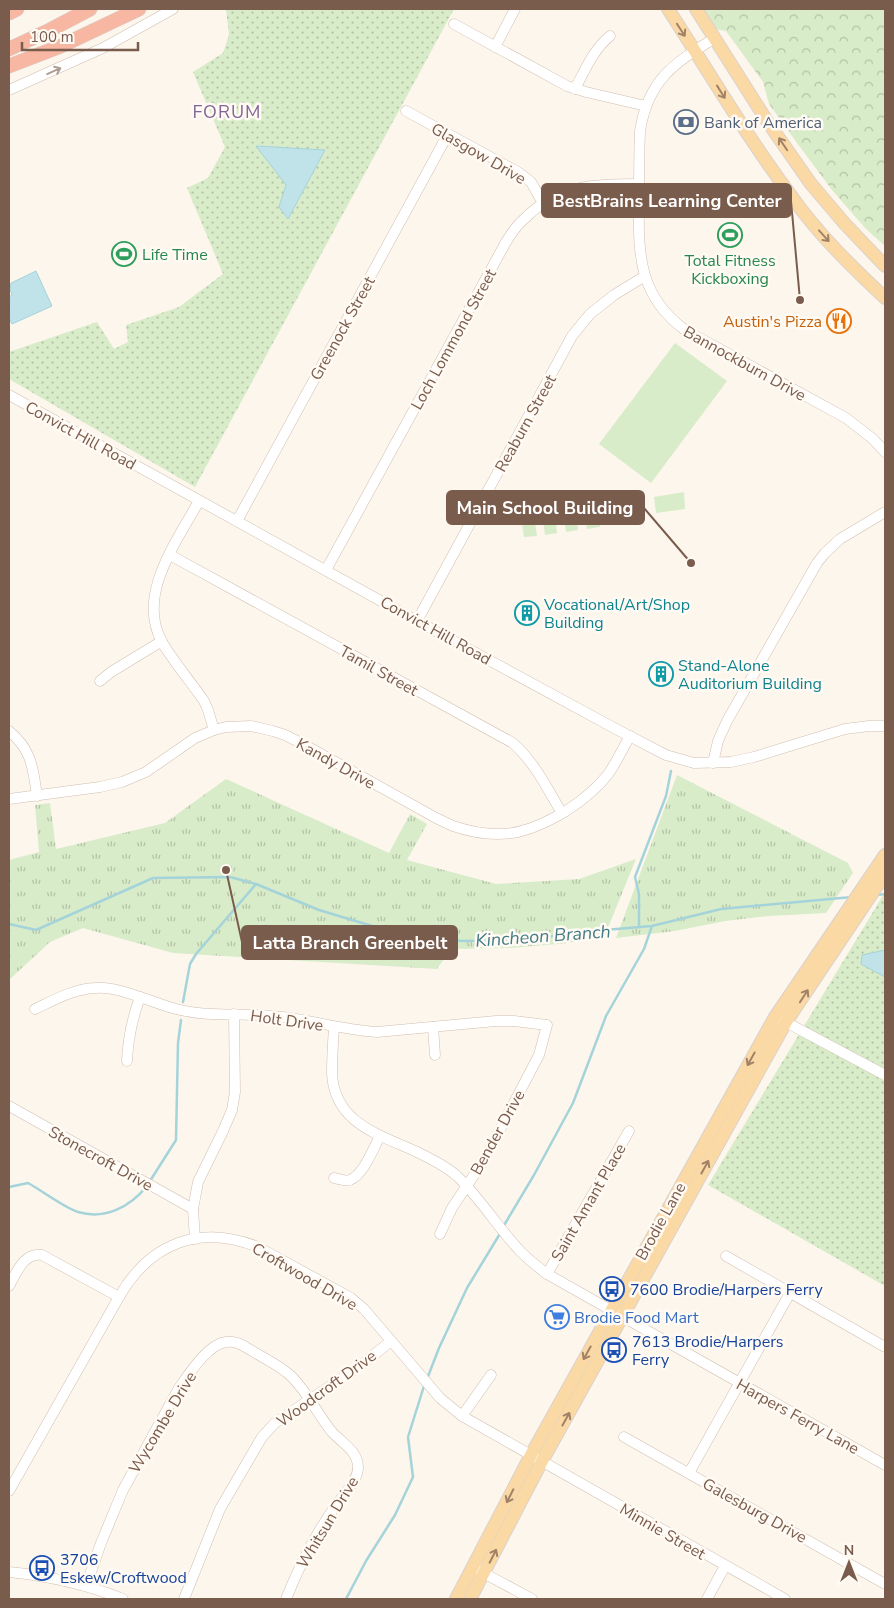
<svg xmlns="http://www.w3.org/2000/svg" width="894" height="1608" viewBox="0 0 894 1608" font-family="'Nunito Sans',sans-serif">
  <style>
    .grass { fill: url(#grass-dots) }
    .forest { fill: url(#forest-crowns) }
    .park { fill: url(#park-tufts) }
    .pitch { fill: #d8ecc9 }
    .water { fill: #bfe3e8; stroke: #a5d3da }
    .lines { fill: none; stroke-linecap: round; stroke-linejoin: round }
    .stream { stroke: #a5d3da; stroke-width: 2.5 }
    .minor-casing { stroke: #d1beb0; stroke-width: 11 }
    .major-casing { stroke: #dad1cd; stroke-width: 14 }
    .highway-casing { stroke: #dad1cd; stroke-width: 15 }
    .minor { stroke: #fff; stroke-width: 10 }
    .major { stroke: #fbd9a5; stroke-width: 12 }
    .highway { stroke: #f7b7a3; stroke-width: 14 }
    .oneway { stroke: #a18267 }
    .oneway2 { stroke: #af9d94 }
    .labels { text-anchor: middle; stroke-width: 5; stroke-linejoin: round; paint-order: stroke }
    .service-label { font-size: 16px; fill: #4e5e75; stroke: #fffaf3; text-anchor: start }
    .street-label { font-size: 16px; fill: #7a5c4d; stroke: #fffaf3 }
    .leisure-label { font-size: 16px; fill: #27864d; stroke: #fffaf3; text-anchor: start }
    .food-label { font-size: 16px; fill: #c56008; stroke: #fffaf3; text-anchor: end }
    .culture-label { font-size: 16px; fill: #0d838f; stroke: #fffaf3; text-anchor: start }
    .transit-label { font-size: 16px; fill: #164399; stroke: #fffaf3; text-anchor: start }
    .shop-label { font-size: 16px; fill: #366cbe; stroke: #fffaf3; text-anchor: start }
    .neighbourhood-label { font-size: 18px; letter-spacing: 1px; fill: #846695; stroke: #fffaf3 }
    .water-label { font-size: 18px; font-style: italic; fill: #437c86; stroke: #fffaf3 }
    .leader { fill: none; stroke: #7a5c4d; stroke-width: 2 }
    .callout-dot { fill: #7a5c4d; stroke: #fffaf3; stroke-width: 2 }
    .callout { fill: #7a5c4d; stroke: #7a5c4d; stroke-width: 2 }
    .callout-label { font-size: 18px; text-anchor: middle; font-weight: bold; fill: #fff }
  </style>
  <defs>
    <pattern id="grass-dots" width="8" height="8" patternUnits="userSpaceOnUse" patternTransform="scale(1.25)"><rect width="8" height="8" fill="#d8ecc9"/><path d="M2 2h.1M6 6h.1" fill="none" stroke="#b4c2a5" stroke-width="1.8" stroke-linecap="round"/></pattern>
    <pattern id="forest-crowns" width="20" height="18" patternUnits="userSpaceOnUse" patternTransform="scale(1.25)"><rect width="20" height="18" fill="#d8ecc9"/><path d="M2 6a3 3 0 1 1 6 0M12 15a3 3 0 1 1 6 0" fill="none" stroke="#b4c2a5"/></pattern>
    <pattern id="park-tufts" width="24" height="20" patternUnits="userSpaceOnUse" patternTransform="scale(1.25)"><rect width="24" height="20" fill="#d8ecc9"/><path d="M3 7l-1-3M5 7V3M7 7l1-3M15 17l-1-3M17 17v-4M19 17l1-3" fill="none" stroke="#b4c2a5"/></pattern>
  </defs>
  <rect width="100%" height="100%" fill="#fdf6ec"/>
  <g class="grass">
    <path d="M226,9H454L195,487L9,379V352L97,322L114,349L128,342L126,325L179,307L223,274L187,188L208,178L225,147L193,72L223,53L229,35Z"/>
    <path d="M885,892V1286L708,1185Z"/>
  </g>
  <path class="forest" d="M697,9H885V246L866,229L832,190L797,143L769,104L763,82L726,31L708,28Z"/>
  <g class="park">
    <path d="M677,775L848,863L853,873L826,913L769,916L725,921L675,931L616,938Z"/>
    <path d="M226,779L389,853L410,814L427,824L407,860L496,884L579,879L636,859L605,935L568,943L511,948L451,949L437,969L173,953L83,928L50,942L9,980V860L39,852L35,805L50,803L56,849L165,823Z"/>
  </g>
  <g class="pitch">
    <path d="M675,343L727,381L651,483L599,444Z"/>
    <path d="M684,492L685,509L656,513L654,497Z"/>
    <path d="M596,500L600,527L587,529L583,502Z"/>
    <path d="M575,503L578,530L566,532L562,504Z"/>
    <path d="M554,506L557,533L545,535L541,507Z"/>
    <path d="M533,508L537,536L524,537L520,510Z"/>
  </g>
  <g class="water">
    <path d="M256,146L325,150L288,219L279,207L286,185Z"/>
    <path d="M36,271L52,306L12,324L9,318V297L12,295L10,289L11,283Z"/>
    <path d="M885,950V977L861,964L862,955Z"/>
  </g>
  <g class="lines">
    <g class="stream">
      <path d="M877,895L885,894"/>
      <path d="M9,924L36,930L153,878L230,877L256,884L319,910L412,938L464,941L527,940L581,932L652,926L721,909L852,897"/>
      <path d="M639,927V894L635,877L666,796L671,771"/>
      <path d="M183,1002L190,964L196,954L256,884"/>
      <path d="M150,1181L176,1140L178,1043L181,1020"/>
      <path d="M9,1187L28,1183C41,1190 65,1208 78,1212C105,1220 130,1207 147,1186"/>
      <path d="M503,1227L534,1175L573,1103L606,1016L644,949L652,926"/>
      <path d="M427,1379L439,1348L467,1288L501,1232"/>
      <path d="M346,1599L366,1561L395,1515L413,1477L408,1437L424,1386"/>
    </g>
    <defs>
      <g id="minor">
        <path d="M454,24L567,86L586,92L646,106"/>
        <path d="M715,38C674,63 648,80 640,131C639,156 639,180 639,204C638,257 640,297 685,330L846,418L873,439L885,452"/>
        <path d="M495,47L515,9"/>
        <path d="M575,89C585,70 593,50 610,36"/>
        <path d="M9,90L103,48L173,9"/>
        <path d="M406,111L518,172L531,182L543,203"/>
        <path d="M9,395L417,621L616,729L666,755L694,763L731,762L754,757L845,729L869,726H885"/>
        <path d="M199,501C177,541 136,595 162,642C173,661 191,682 204,701L208,710L214,730"/>
        <path d="M237,521L448,134"/>
        <path d="M170,555L513,743C536,764 546,787 562,813"/>
        <path d="M326,570L506,242C511,234 516,226 523,220C558,185 592,184 639,184"/>
        <path d="M417,621L572,336L590,314L614,295L645,276"/>
        <path d="M100,681L111,672L162,641"/>
        <path d="M9,731C32,750 33,768 37,796"/>
        <path d="M713,763L718,741L727,721L817,563L825,553L840,539L885,512"/>
        <path d="M9,799L100,787L122,782L146,772L195,738L214,730L226,727L251,726L273,731L285,735L305,745L436,818L453,826C498,841 526,835 566,811C583,800 597,789 609,773C617,761 623,748 630,736"/>
        <path d="M35,1009C54,1000 73,989 95,988C120,986 152,1003 176,1009C210,1018 248,1012 283,1017C314,1021 345,1030 377,1032L496,1021H514L547,1025L539,1055L484,1160L452,1208L440,1234"/>
        <path d="M780,1019L885,1075"/>
        <path d="M334,1027C333,1042 332,1058 332,1073C334,1122 377,1134 415,1151C429,1158 445,1165 457,1176C481,1199 498,1228 521,1252C529,1260 538,1267 547,1274L885,1465"/>
        <path d="M433,1027L435,1055"/>
        <path d="M127,1061C128,1038 132,1019 140,997"/>
        <path d="M9,1106L193,1209"/>
        <path d="M334,1178C340,1179 345,1182 350,1180C364,1174 373,1149 380,1136"/>
        <path d="M195,1239L193,1209L198,1182L223,1131L232,1110L235,1092L234,1014"/>
        <path d="M726,1256L885,1347"/>
        <path d="M547,1274L629,1131"/>
        <path d="M9,1286C17,1272 23,1253 42,1255L119,1297"/>
        <path d="M462,1416L491,1375"/>
        <path d="M624,1437L885,1584"/>
        <path d="M689,1473L790,1293"/>
        <path d="M9,1491L119,1297C150,1243 199,1224 258,1247L351,1298L364,1309L440,1398L462,1416L785,1599"/>
        <path d="M478,1570L532,1599"/>
        <path d="M9,1572C48,1576 86,1584 123,1599"/>
        <path d="M86,1586L101,1543L123,1490L179,1388C189,1374 208,1344 226,1342C237,1340 245,1347 254,1352C267,1360 281,1366 292,1377C308,1393 318,1415 332,1432C342,1443 358,1451 358,1467C358,1480 347,1490 340,1500C317,1530 300,1564 286,1599"/>
        <path d="M184,1599L220,1509L262,1437L275,1423L360,1366L391,1341"/>
        <path d="M707,1599L725,1566"/>
      </g>
      <g id="major">
        <path d="M668,9C709,72 747,137 792,197C818,234 852,267 885,298"/>
        <path d="M696,9L767,121L811,184L845,224L885,266"/>
        <path d="M456,1599L531,1455L775,1017L885,855"/>
        <path d="M470,1599L542,1461L786,1022L885,874"/>
      </g>
      <g id="highway">
        <path d="M9,13L17,9"/>
        <path d="M9,49L50,30L90,9"/>
        <path d="M9,66L61,46L139,9"/>
      </g>
    </defs>
    <use href="#minor" class="minor-casing"/>
    <use href="#major" class="major-casing"/>
    <use href="#highway" class="highway-casing"/>
    <use href="#minor" class="minor"/>
    <use href="#major" class="major"/>
    <use href="#highway" class="highway"/>
  </g>
  <defs><path id="oneway-shaft" d="M-6 0H5M1.5-3L5.5 0L1.5 3" fill="none" stroke-width="1.6" stroke-linecap="round" stroke-linejoin="round" transform="scale(1.25)"/></defs>
  <g class="oneway">
    <use href="#oneway-shaft" transform="translate(681 30) rotate(57)"/>
    <use href="#oneway-shaft" transform="translate(721 92) rotate(58)"/>
    <use href="#oneway-shaft" transform="translate(783 144) rotate(-124)"/>
    <use href="#oneway-shaft" transform="translate(824 236) rotate(48)"/>
    <use href="#oneway-shaft" transform="translate(804 996) rotate(-57)"/>
    <use href="#oneway-shaft" transform="translate(751 1059) rotate(119)"/>
    <use href="#oneway-shaft" transform="translate(705 1167) rotate(-61)"/>
    <use href="#oneway-shaft" transform="translate(587 1353) rotate(119)"/>
    <use href="#oneway-shaft" transform="translate(566 1419) rotate(-61)"/>
    <use href="#oneway-shaft" transform="translate(510 1496) rotate(117)"/>
    <use href="#oneway-shaft" transform="translate(493 1556) rotate(-63)"/>
  </g>
  <use class="oneway2" href="#oneway-shaft" transform="translate(54 71) rotate(-24)"/>
  <defs>
    <symbol id="bank-ring" viewBox="-11 -11 22 22"><circle r="9.5" fill="#fffaf3" stroke="#5c6f8a" stroke-width="1.5"/><path d="M-6-4H6V4H-6ZM0-2.3a2.3 2.3 0 1 0 0 4.6a2.3 2.3 0 1 0 0-4.6Z" fill="#5c6f8a"/></symbol>
    <symbol id="stadium-ring" viewBox="-11 -11 22 22"><circle r="9.5" fill="#fffaf3" stroke="#2e9e5b" stroke-width="1.5"/><path d="M0-5a6.5 5 0 1 0 0 10a6.5 5 0 1 0 0-10ZM-3.5-1.8h7v3.6h-7Z" fill="#2e9e5b"/></symbol>
    <symbol id="restaurant-ring" viewBox="-11 -11 22 22"><circle r="9.5" fill="#fffaf3" stroke="#e8710a" stroke-width="1.5"/><path d="M-5-6h1v4h1v-4h1v4h1v-4h1v5L-1.5 .5V6h-2V.5L-5-1ZM5-6V6H3V1.5H1.5Q1.5-4 5-6Z" fill="#e8710a"/></symbol>
    <symbol id="building-ring" viewBox="-11 -11 22 22"><circle r="9.5" fill="#fffaf3" stroke="#0f9aa8" stroke-width="1.5"/><path d="M-4-6H4V6H1V3H-1V6H-4ZM-2.5-4.3h1.7v1.8h-1.7ZM.8-4.3h1.7v1.8H.8ZM-2.5-1h1.7V.8h-1.7ZM.8-1h1.7V.8H.8Z" fill="#0f9aa8"/></symbol>
    <symbol id="bus-ring" viewBox="-11 -11 22 22"><circle r="9.5" fill="#fffaf3" stroke="#1a4fb4" stroke-width="1.5"/><path d="M-5-6H5V4H4V6H2V4H-2V6H-4V4H-5ZM-3.5-4V0h7V-4ZM-3.5 1.2v1.5H-2V1.2ZM2 1.2v1.5H3.5V1.2Z" fill="#1a4fb4"/></symbol>
    <symbol id="supermarket-ring" viewBox="-11 -11 22 22"><circle r="9.5" fill="#fffaf3" stroke="#3f7fe0" stroke-width="1.5"/><path d="M-6-5.5h2.5l.6 2H6L4.5 2H-2.5L-4.4-4H-6ZM-1.5 3.2a1.3 1.3 0 1 0 .1 0ZM3 3.2a1.3 1.3 0 1 0 .1 0Z" fill="#3f7fe0"/></symbol>
  </defs>
  <g fill-rule="evenodd">
    <use href="#bank-ring" x="672" y="108" width="28" height="28"/>
    <use href="#stadium-ring" x="716" y="221" width="28" height="28"/>
    <use href="#stadium-ring" x="110" y="240" width="28" height="28"/>
    <use href="#restaurant-ring" x="825" y="307" width="28" height="28"/>
    <use href="#building-ring" x="513" y="599" width="28" height="28"/>
    <use href="#building-ring" x="647" y="660" width="28" height="28"/>
    <use href="#bus-ring" x="598" y="1275" width="28" height="28"/>
    <use href="#supermarket-ring" x="543" y="1303" width="28" height="28"/>
    <use href="#bus-ring" x="600" y="1336" width="28" height="28"/>
    <use href="#bus-ring" x="28" y="1554" width="28" height="28"/>
  </g>
  <g class="labels">
    <g class="service-label">
      <text x="704" y="128">Bank of America</text>
    </g>
    <g class="street-label">
      <text transform="translate(479 153) rotate(30)" y="6">Glasgow Drive</text>
      <text transform="translate(342 328) rotate(-61)" y="6">Greenock Street</text>
      <text transform="translate(453 339) rotate(-61)" y="6">Loch Lommond Street</text>
      <text transform="translate(745 363) rotate(29)" y="6">Bannockburn Drive</text>
      <text transform="translate(525 423) rotate(-61)" y="6">Reaburn Street</text>
      <text transform="translate(81 435) rotate(29)" y="6">Convict Hill Road</text>
      <text transform="translate(436 630) rotate(29)" y="6">Convict Hill Road</text>
      <text transform="translate(379 670) rotate(29)" y="6">Tamil Street</text>
      <text transform="translate(336 763) rotate(29)" y="6">Kandy Drive</text>
      <text transform="translate(287 1020) rotate(8)" y="6">Holt Drive</text>
      <text transform="translate(497 1132) rotate(-61)" y="6">Bender Drive</text>
      <text transform="translate(101 1158) rotate(29)" y="6">Stonecroft Drive</text>
      <text transform="translate(588 1202) rotate(-60)" y="6">Saint Amant Place</text>
      <text transform="translate(660 1221) rotate(-61)" y="6">Brodie Lane</text>
      <text transform="translate(305 1276) rotate(30)" y="6">Croftwood Drive</text>
      <text transform="translate(326 1388) rotate(-36)" y="6">Woodcroft Drive</text>
      <text transform="translate(798 1416) rotate(29)" y="6">Harpers Ferry Lane</text>
      <text transform="translate(162 1422) rotate(-59)" y="6">Wycombe Drive</text>
      <text transform="translate(755 1510) rotate(29)" y="6">Galesburg Drive</text>
      <text transform="translate(327 1522) rotate(-59)" y="6">Whitsun Drive</text>
      <text transform="translate(663 1531) rotate(30)" y="6">Minnie Street</text>
    </g>
    <g class="leisure-label">
      <text x="142" y="260">Life Time</text>
      <text x="730" y="266" text-anchor="middle">Total Fitness<tspan x="730" dy="18">Kickboxing</tspan></text>
    </g>
    <g class="food-label">
      <text x="822" y="327">Austin's Pizza</text>
    </g>
    <g class="culture-label">
      <text x="544" y="610">Vocational/Art/Shop<tspan x="544" dy="18">Building</tspan></text>
      <text x="678" y="671">Stand-Alone<tspan x="678" dy="18">Auditorium Building</tspan></text>
    </g>
    <g class="transit-label">
      <text x="630" y="1295">7600 Brodie/Harpers Ferry</text>
      <text x="632" y="1347">7613 Brodie/Harpers<tspan x="632" dy="18">Ferry</tspan></text>
      <text x="60" y="1565">3706<tspan x="60" dy="18">Eskew/Croftwood</tspan></text>
    </g>
    <g class="shop-label">
      <text x="574" y="1323">Brodie Food Mart</text>
    </g>
    <g class="neighbourhood-label">
      <text x="227" y="118">FORUM</text>
    </g>
    <g class="water-label">
      <text transform="translate(543 936) rotate(-4)" y="6">Kincheon Branch</text>
    </g>
  </g>
  <path class="leader" d="M800 300L791 201M691 563L644 508M226 870L242 942"/>
  <g class="callout-dot">
    <circle cx="800" cy="300" r="5"/>
    <circle cx="691" cy="563" r="5"/>
    <circle cx="226" cy="870" r="5"/>
  </g>
  <g class="callout">
    <rect x="542" y="184" width="249" height="33" rx="5"/>
    <rect x="447" y="491" width="197" height="33" rx="5"/>
    <rect x="242" y="926" width="215" height="33" rx="5"/>
  </g>
  <g class="callout-label">
    <text x="667" y="207">BestBrains Learning Center</text>
    <text x="545" y="514">Main School Building</text>
    <text x="350" y="949">Latta Branch Greenbelt</text>
  </g>
  <rect width="894" height="1608" fill="none" stroke="#7a5c4d" stroke-width="20"/>
  <g transform="translate(849 1563)" stroke="#fffaf3" stroke-width="4" paint-order="stroke">
  <path d="M0-4L9 19L0 12L-9 19Z" fill="#7a5c4d"/>
  <text y="-8" font-size="14" font-weight="bold" text-anchor="middle" fill="#7a5c4d">N</text>
  </g>
  <path d="M22 42v8h116v-8" fill="none" stroke="#7a5c4d" stroke-width="2.5"/>
  <text x="30" y="42" font-size="15" fill="#7a5c4d" stroke="#fffaf3" stroke-width="4" paint-order="stroke">100 m</text>
</svg>
